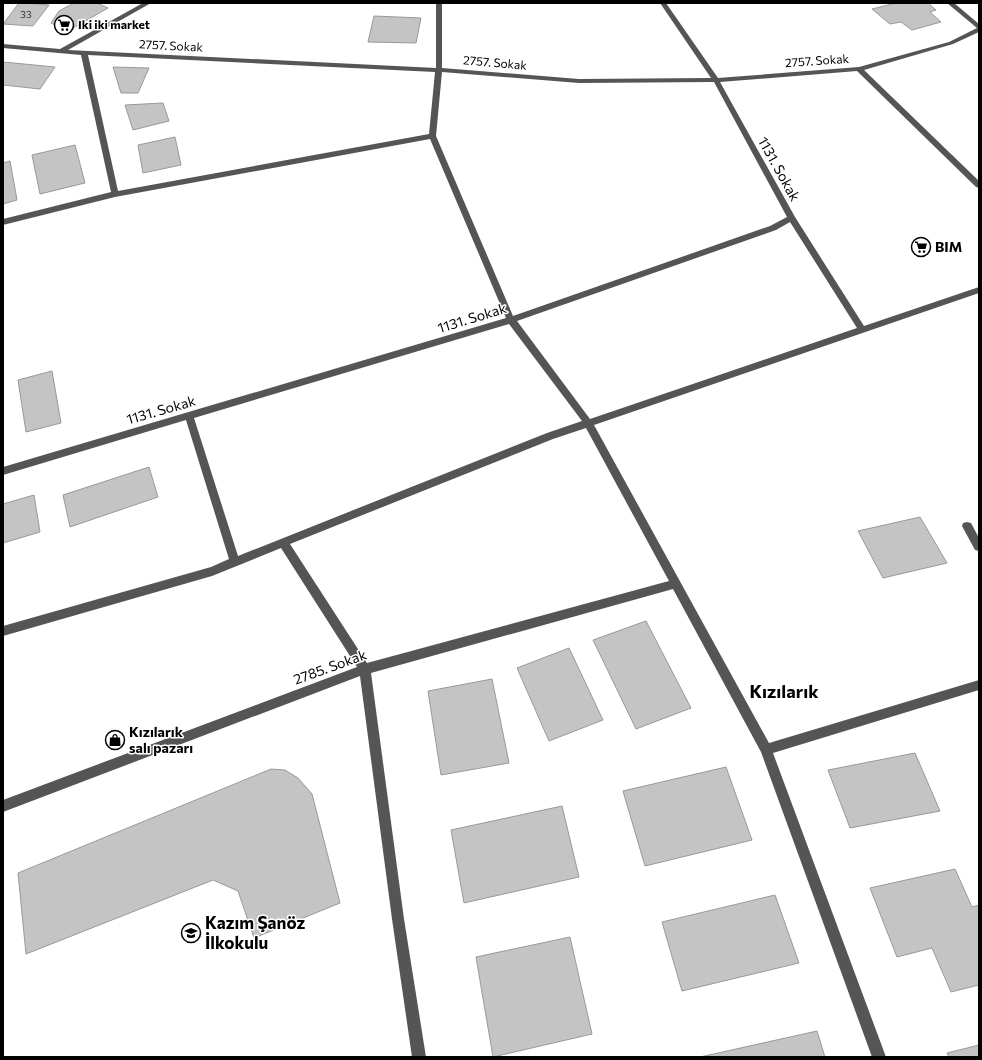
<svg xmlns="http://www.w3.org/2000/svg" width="982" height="1060" viewBox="0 0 982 1060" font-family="Commissioner,sans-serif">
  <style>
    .building { fill: #c4c4c4; stroke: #999 }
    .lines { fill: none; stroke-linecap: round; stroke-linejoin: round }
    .minor { fill: #555; fill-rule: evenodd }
    .labels { text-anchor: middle; stroke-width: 3; stroke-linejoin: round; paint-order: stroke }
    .far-number-label { font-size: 10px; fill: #313131 }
    .far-poi-label { font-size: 12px; font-weight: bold; fill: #000; stroke: #fff; text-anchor: start }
    .far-street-label { font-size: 12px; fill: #000; stroke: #fff }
    .street-label { font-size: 14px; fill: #000; stroke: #fff }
    .poi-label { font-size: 14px; font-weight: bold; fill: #000; stroke: #fff; text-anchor: start }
    .near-poi-label { font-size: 17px; font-weight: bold; fill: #000; stroke: #fff; text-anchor: start }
    .district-label { font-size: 18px; font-weight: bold; fill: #000; stroke: #fff }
  </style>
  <rect width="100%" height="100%" fill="#fff"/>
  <g class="building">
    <path d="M19,3H26L49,5L33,26L3,24Z"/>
    <path d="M74,3H97L108,8L68,31L51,23L59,11Z"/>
    <path d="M896,3H928L936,10L930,12L941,22L912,30L901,22L890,24L872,9Z"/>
    <path d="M374,16L421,18L416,43L368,42Z"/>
    <path d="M3,62L55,67L40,89L3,85Z"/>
    <path d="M113,67L149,68L138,93H121Z"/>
    <path d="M163,103L169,121L133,130L125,105Z"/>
    <path d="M175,137L181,165L143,173L138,145Z"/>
    <path d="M75,145L85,183L40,194L32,155Z"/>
    <path d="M10,161L17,200L3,204V163Z"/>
    <path d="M52,371L61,423L26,432L18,380Z"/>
    <path d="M149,467L158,497L70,527L63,495Z"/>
    <path d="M34,495L40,532L3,543V504Z"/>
    <path d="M920,517L947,563L883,578L858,531Z"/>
    <path d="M646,621L691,708L636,729L593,640Z"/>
    <path d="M569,648L603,720L549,741L517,668Z"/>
    <path d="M492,679L509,763L441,775L428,691Z"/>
    <path d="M915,753L940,811L850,828L828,770Z"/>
    <path d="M726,767L752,840L645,866L623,791Z"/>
    <path d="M271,769L285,770L298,778L312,794L340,903L254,938L238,891L213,880L26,954L18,873Z"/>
    <path d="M562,806L579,877L464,903L451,830Z"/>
    <path d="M955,869L972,907L979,905V985L951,992L932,948L897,957L870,888Z"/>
    <path d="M775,895L799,963L682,991L662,922Z"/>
    <path d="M570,937L592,1034L493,1057L476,957Z"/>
    <path d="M817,1031L825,1057H700Z"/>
    <path d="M979,1045V1057H949L947,1053Z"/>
  </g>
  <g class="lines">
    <g class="minor">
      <path d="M143,3H151L68,50L436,68V3H442V68L579,79L711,78L660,3H666L718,78L859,67L949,42L977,28L947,3H954L979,24V32L953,44L864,70L979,181V188L976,187L857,71L720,82L795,217L864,326L979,287V293L594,425L769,743L979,680V690L773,753L886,1057H872L761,752L673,589L371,673L404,919L426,1057H412L392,919L360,676L3,812V800L357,667L281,548L212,576L3,636V626L211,567L229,559L186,420L3,475V467L506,318L430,139L115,197L3,225V219L111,192L81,55L3,48V44L60,49ZM88,55L435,72L429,134L118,191ZM442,72L579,83L714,82L787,217L770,226L513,316L436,136ZM790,222L857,328L590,419L517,321L776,230ZM509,324L582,421L547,433L238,556L194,418ZM586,428L669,581L367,663L290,544L553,439Z"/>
      <path d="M967,522L971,523L979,538V551L975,550L962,526L963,523Z"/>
    </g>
  </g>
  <defs>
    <symbol id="supermarket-ring" viewBox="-11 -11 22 22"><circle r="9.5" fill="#fff" stroke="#000" stroke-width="1.5"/><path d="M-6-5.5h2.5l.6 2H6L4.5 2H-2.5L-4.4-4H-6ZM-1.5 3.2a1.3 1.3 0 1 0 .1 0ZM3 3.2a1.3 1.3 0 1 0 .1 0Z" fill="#000"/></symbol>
    <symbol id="shop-ring" viewBox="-11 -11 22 22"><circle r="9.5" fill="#fff" stroke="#000" stroke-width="1.5"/><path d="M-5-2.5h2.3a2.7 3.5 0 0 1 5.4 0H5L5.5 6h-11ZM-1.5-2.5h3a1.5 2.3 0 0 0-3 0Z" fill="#000"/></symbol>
    <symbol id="school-ring" viewBox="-11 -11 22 22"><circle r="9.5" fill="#fff" stroke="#000" stroke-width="1.5"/><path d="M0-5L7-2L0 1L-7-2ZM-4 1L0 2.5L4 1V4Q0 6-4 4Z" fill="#000"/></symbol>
  </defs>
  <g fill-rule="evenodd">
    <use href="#supermarket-ring" x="53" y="14" width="22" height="22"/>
    <use href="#supermarket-ring" x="910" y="236" width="22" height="22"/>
    <use href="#shop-ring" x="104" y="729" width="22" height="22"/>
    <use href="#school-ring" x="180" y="922" width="22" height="22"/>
  </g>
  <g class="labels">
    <g class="far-number-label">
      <text x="26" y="18">33</text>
    </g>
    <g class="far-poi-label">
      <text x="78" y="29">Iki iki market</text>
    </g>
    <g class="far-street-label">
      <text transform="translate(171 46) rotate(3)" y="4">2757. Sokak</text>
      <text transform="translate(817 61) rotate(-4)" y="4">2757. Sokak</text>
      <text transform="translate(495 63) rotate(5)" y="4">2757. Sokak</text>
    </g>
    <g class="street-label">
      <text transform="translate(779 169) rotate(61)" y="5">1131. Sokak</text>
      <text transform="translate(472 318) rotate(-17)" y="5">1131. Sokak</text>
      <text transform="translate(161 410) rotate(-16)" y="5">1131. Sokak</text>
      <text transform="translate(330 667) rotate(-20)" y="5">2785. Sokak</text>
    </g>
    <g class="poi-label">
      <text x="935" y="252">BIM</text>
      <text x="129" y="737">Kızılarık<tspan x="129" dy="16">salı pazarı</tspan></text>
    </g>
    <g class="near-poi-label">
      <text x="205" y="929">Kazım Şanöz<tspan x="205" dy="20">İlkokulu</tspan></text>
    </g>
    <g class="district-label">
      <text x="784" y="698">Kızılarık</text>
    </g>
  </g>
  <rect width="982" height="1060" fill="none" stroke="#000000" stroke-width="8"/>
</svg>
